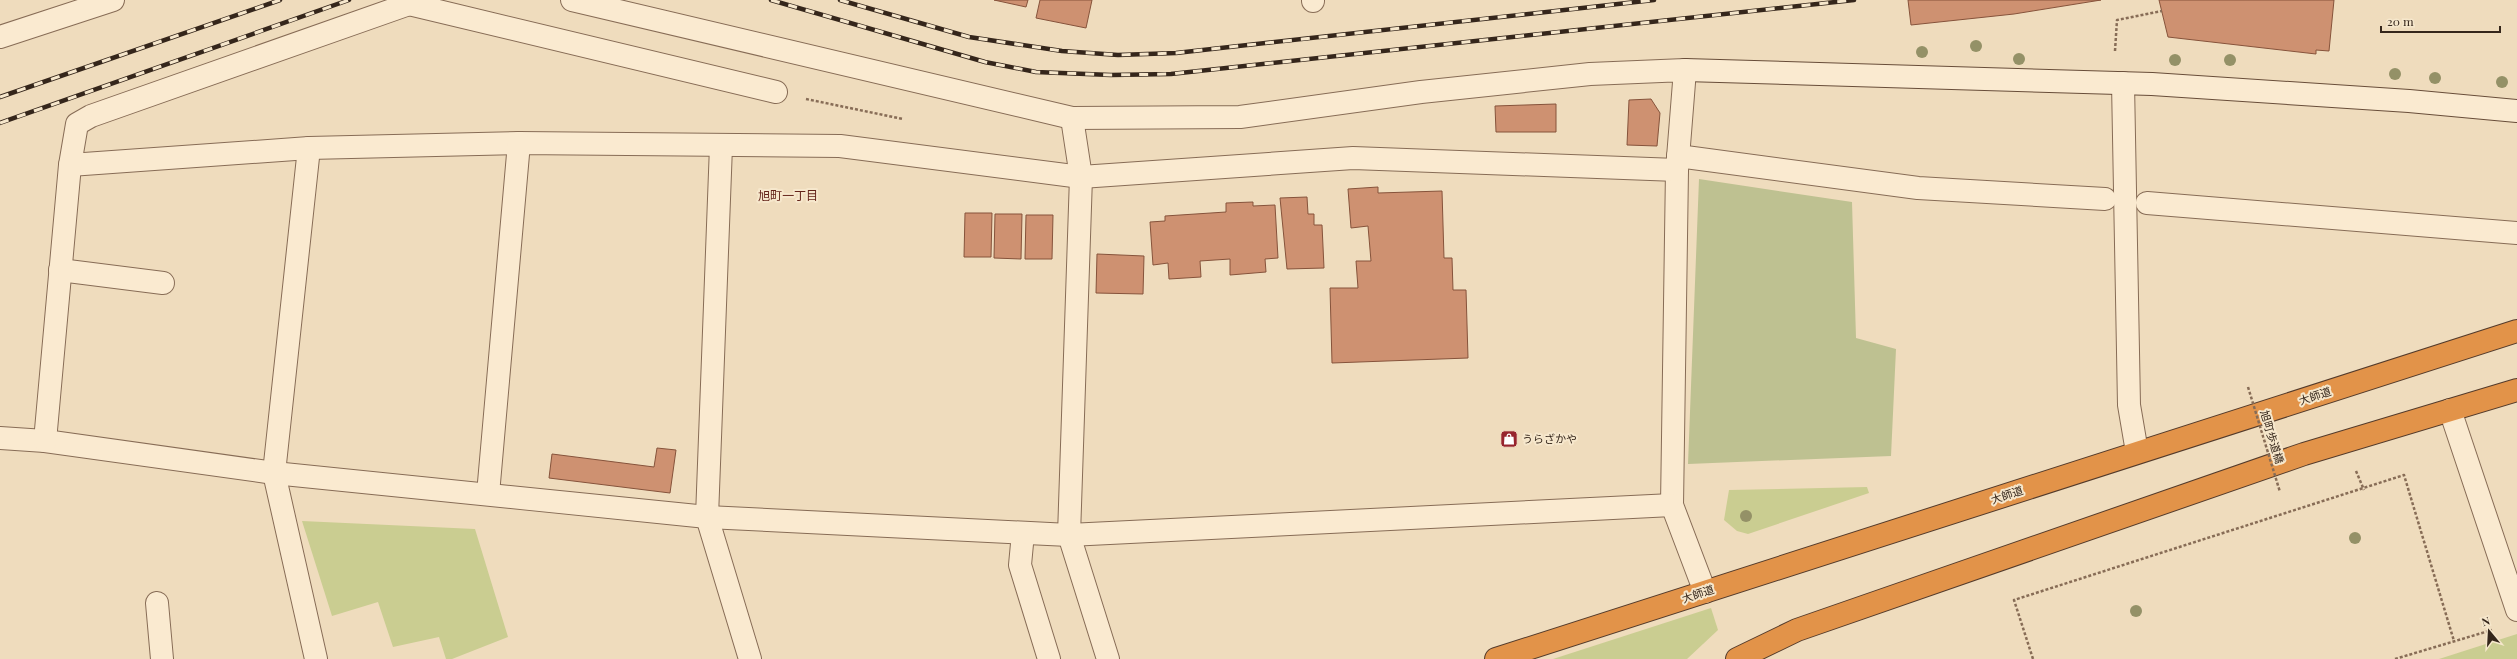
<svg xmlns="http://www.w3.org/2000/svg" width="2517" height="659" viewBox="0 0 2517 659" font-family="'Playfair Display','Noto Sans JP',serif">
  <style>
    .green { fill: #cacd91 }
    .cemetery { fill: #bec191 }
    .building { fill: #ce9171; stroke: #86533b }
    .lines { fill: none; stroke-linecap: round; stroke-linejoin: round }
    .lane-casing { stroke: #876c56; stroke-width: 24 }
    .street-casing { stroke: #876c56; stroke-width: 24 }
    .secondary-casing { stroke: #684d39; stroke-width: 24 }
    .highway-casing { stroke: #543b2b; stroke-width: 24 }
    .path { stroke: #876c56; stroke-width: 2.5; stroke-dasharray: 3 2; stroke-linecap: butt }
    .lane { stroke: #faead0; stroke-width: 22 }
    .street { stroke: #faead0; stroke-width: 22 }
    .secondary { stroke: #faead0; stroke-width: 22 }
    .highway { stroke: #e29349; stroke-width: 22 }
    .rail-casing { stroke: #35261b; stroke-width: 4.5 }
    .rail { stroke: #f6e7cc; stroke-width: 3; stroke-dasharray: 9; stroke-linecap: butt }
    .path-bridge { stroke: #876c56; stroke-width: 2.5; stroke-dasharray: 3 2; stroke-linecap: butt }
    .tree { fill: #949167 }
    .labels { text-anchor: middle; stroke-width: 4; stroke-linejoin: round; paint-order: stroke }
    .street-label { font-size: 11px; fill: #35261b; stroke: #f6e7cc }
    .poi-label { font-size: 11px; fill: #35261b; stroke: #f6e7cc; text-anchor: start }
    .neighbourhood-label { font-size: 12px; fill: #632319; stroke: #f6e7cc }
  </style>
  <rect width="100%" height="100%" fill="#efdcbd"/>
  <g class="green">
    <path d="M1867,487L1869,493L1748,534L1737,531L1724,520L1729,490Z"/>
    <path d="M302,521L475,529L508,637L452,659H446L439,637L393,647L378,602L332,616Z"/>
    <path d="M1711,608L1718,630L1687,659H1553Z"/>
    <path d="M2517,634V659H2439Z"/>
  </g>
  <path class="cemetery" d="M1699,179L1852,202L1856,338L1896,349L1891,456L1688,464Z"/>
  <g class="building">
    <path d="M994,0H1028L1026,7Z"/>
    <path d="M1040,0H1092L1086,28L1036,18Z"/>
    <path d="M1908,0H2101L2014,14L1911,25Z"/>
    <path d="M2159,0H2334L2329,51L2316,50V54L2168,37Z"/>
    <path d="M1651,99L1660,113L1657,146L1627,145L1629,100Z"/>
    <path d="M1556,104V132H1496L1495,106Z"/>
    <path d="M1378,187V193L1442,191L1444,258H1452L1453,290H1466L1468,358L1332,363L1330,288H1358L1356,261H1371L1368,226L1351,228L1348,189Z"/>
    <path d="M1307,197L1308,214H1314V225H1322L1324,268L1287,269L1280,198Z"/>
    <path d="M1253,202V206L1275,205L1278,258L1265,259L1266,272L1230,275V259L1200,261L1201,277L1169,279L1168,263L1153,265L1150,222L1165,221V216L1226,212V203Z"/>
    <path d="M965,213H992L991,257H964Z"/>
    <path d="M995,214H1022L1021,259L994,258Z"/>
    <path d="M1026,215H1053L1052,259H1025Z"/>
    <path d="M1097,254L1144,256L1143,294L1096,293Z"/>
    <path d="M657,448L676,450L670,493L549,478L552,454L654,467Z"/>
  </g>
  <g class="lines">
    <defs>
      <g id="lane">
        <path d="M409,4L776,92"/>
        <path d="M60,270L163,283"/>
        <path d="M2450,410L2517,610"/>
        <path d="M1023,533L1020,565L1049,659"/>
        <path d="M157,603L162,659"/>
      </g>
      <g id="street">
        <path d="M572,0L1072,118L1240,117L1421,92L1590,74L1685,70L1677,170L1672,505L1705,592"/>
        <path d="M1313,0V1"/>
        <path d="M0,37L113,0"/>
        <path d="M2123,83L2129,405L2137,452"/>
        <path d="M1072,118L1081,177L1069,535L1108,659"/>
        <path d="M721,146L707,517L750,659"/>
        <path d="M309,148L274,473L316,659"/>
        <path d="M1678,156L1918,188L2105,199"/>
        <path d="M70,165L309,148L519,143L840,146L1081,177L1353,158L1677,170"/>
        <path d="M2147,203L2517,233"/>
        <path d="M0,438L45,441L274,473L707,517L1069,535L1672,505"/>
        <path d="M45,441L70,165L77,124L91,116L409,4"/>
        <path d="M488,494L519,143"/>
      </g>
      <path id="secondary" d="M1685,70L2152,84L2409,101L2517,111"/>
      <g id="highway">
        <path d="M1496,659L2517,331"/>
        <path d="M1737,659L1797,630L2304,454L2517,390"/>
      </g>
    </defs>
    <use href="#lane" class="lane-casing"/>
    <use href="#street" class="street-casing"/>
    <use href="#secondary" class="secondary-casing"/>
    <use href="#highway" class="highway-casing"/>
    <g class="path">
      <path d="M2115,51L2117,20L2162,11"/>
      <path d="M806,99L903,119"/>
      <path d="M2356,471L2364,490"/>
      <path d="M2033,659L2014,600L2404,475L2454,641"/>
      <path d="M2395,659L2492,630"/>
    </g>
    <use href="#lane" class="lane"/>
    <use href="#street" class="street"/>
    <use href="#secondary" class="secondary"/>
    <use href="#highway" class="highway"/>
    <defs>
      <g id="rail">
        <path d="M771,0L985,62L1036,72L1111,75L1171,74L1854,0"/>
        <path d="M840,0L969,37L1062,51L1118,55L1176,53L1654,0"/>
        <path d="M0,97L280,0"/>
        <path d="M0,123L349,0"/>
      </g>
    </defs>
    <use href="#rail" class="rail-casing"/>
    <use href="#rail" class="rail"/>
    <path class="path-bridge" d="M2248,387L2280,492"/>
  </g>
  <g class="tree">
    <circle cx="1976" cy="46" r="6"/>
    <circle cx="1922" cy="52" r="6"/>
    <circle cx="2019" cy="59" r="6"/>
    <circle cx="2175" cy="60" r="6"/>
    <circle cx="2230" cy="60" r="6"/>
    <circle cx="2395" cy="74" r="6"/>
    <circle cx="2435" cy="78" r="6"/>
    <circle cx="2502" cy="82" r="6"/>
    <circle cx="1746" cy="516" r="6"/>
    <circle cx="2355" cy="538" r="6"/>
    <circle cx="2136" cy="611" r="6"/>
  </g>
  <defs>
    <symbol id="shop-square" viewBox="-11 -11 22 22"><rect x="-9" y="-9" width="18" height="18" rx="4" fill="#97242e" stroke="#f6e7cc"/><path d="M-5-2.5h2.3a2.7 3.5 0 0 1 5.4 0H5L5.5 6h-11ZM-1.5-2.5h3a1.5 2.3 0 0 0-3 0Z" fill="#fff"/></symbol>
  </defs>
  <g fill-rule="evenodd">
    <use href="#shop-square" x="1499" y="429" width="20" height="20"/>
  </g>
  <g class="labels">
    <g class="street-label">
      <text transform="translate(2315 396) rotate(-18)" y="4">大師道</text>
      <text transform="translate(2272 437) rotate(73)" y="4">旭町歩道橋</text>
      <text transform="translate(2007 495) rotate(-18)" y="4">大師道</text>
      <text transform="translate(1698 594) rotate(-18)" y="4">大師道</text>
    </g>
    <g class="poi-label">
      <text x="1522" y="443">うらざかや</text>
    </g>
    <g class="neighbourhood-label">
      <text x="788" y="200">旭町一丁目</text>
    </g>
  </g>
  <g transform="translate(2489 631) rotate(342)" stroke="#f6e7cc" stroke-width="3" paint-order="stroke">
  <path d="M0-3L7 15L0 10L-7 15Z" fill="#35261b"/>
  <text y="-6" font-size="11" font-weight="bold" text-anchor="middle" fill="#35261b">N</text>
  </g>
  <path d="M2381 26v6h119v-6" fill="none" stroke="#35261b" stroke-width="2"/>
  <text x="2387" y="26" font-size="12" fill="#35261b" stroke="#f6e7cc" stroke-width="3" paint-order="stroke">20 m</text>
</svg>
